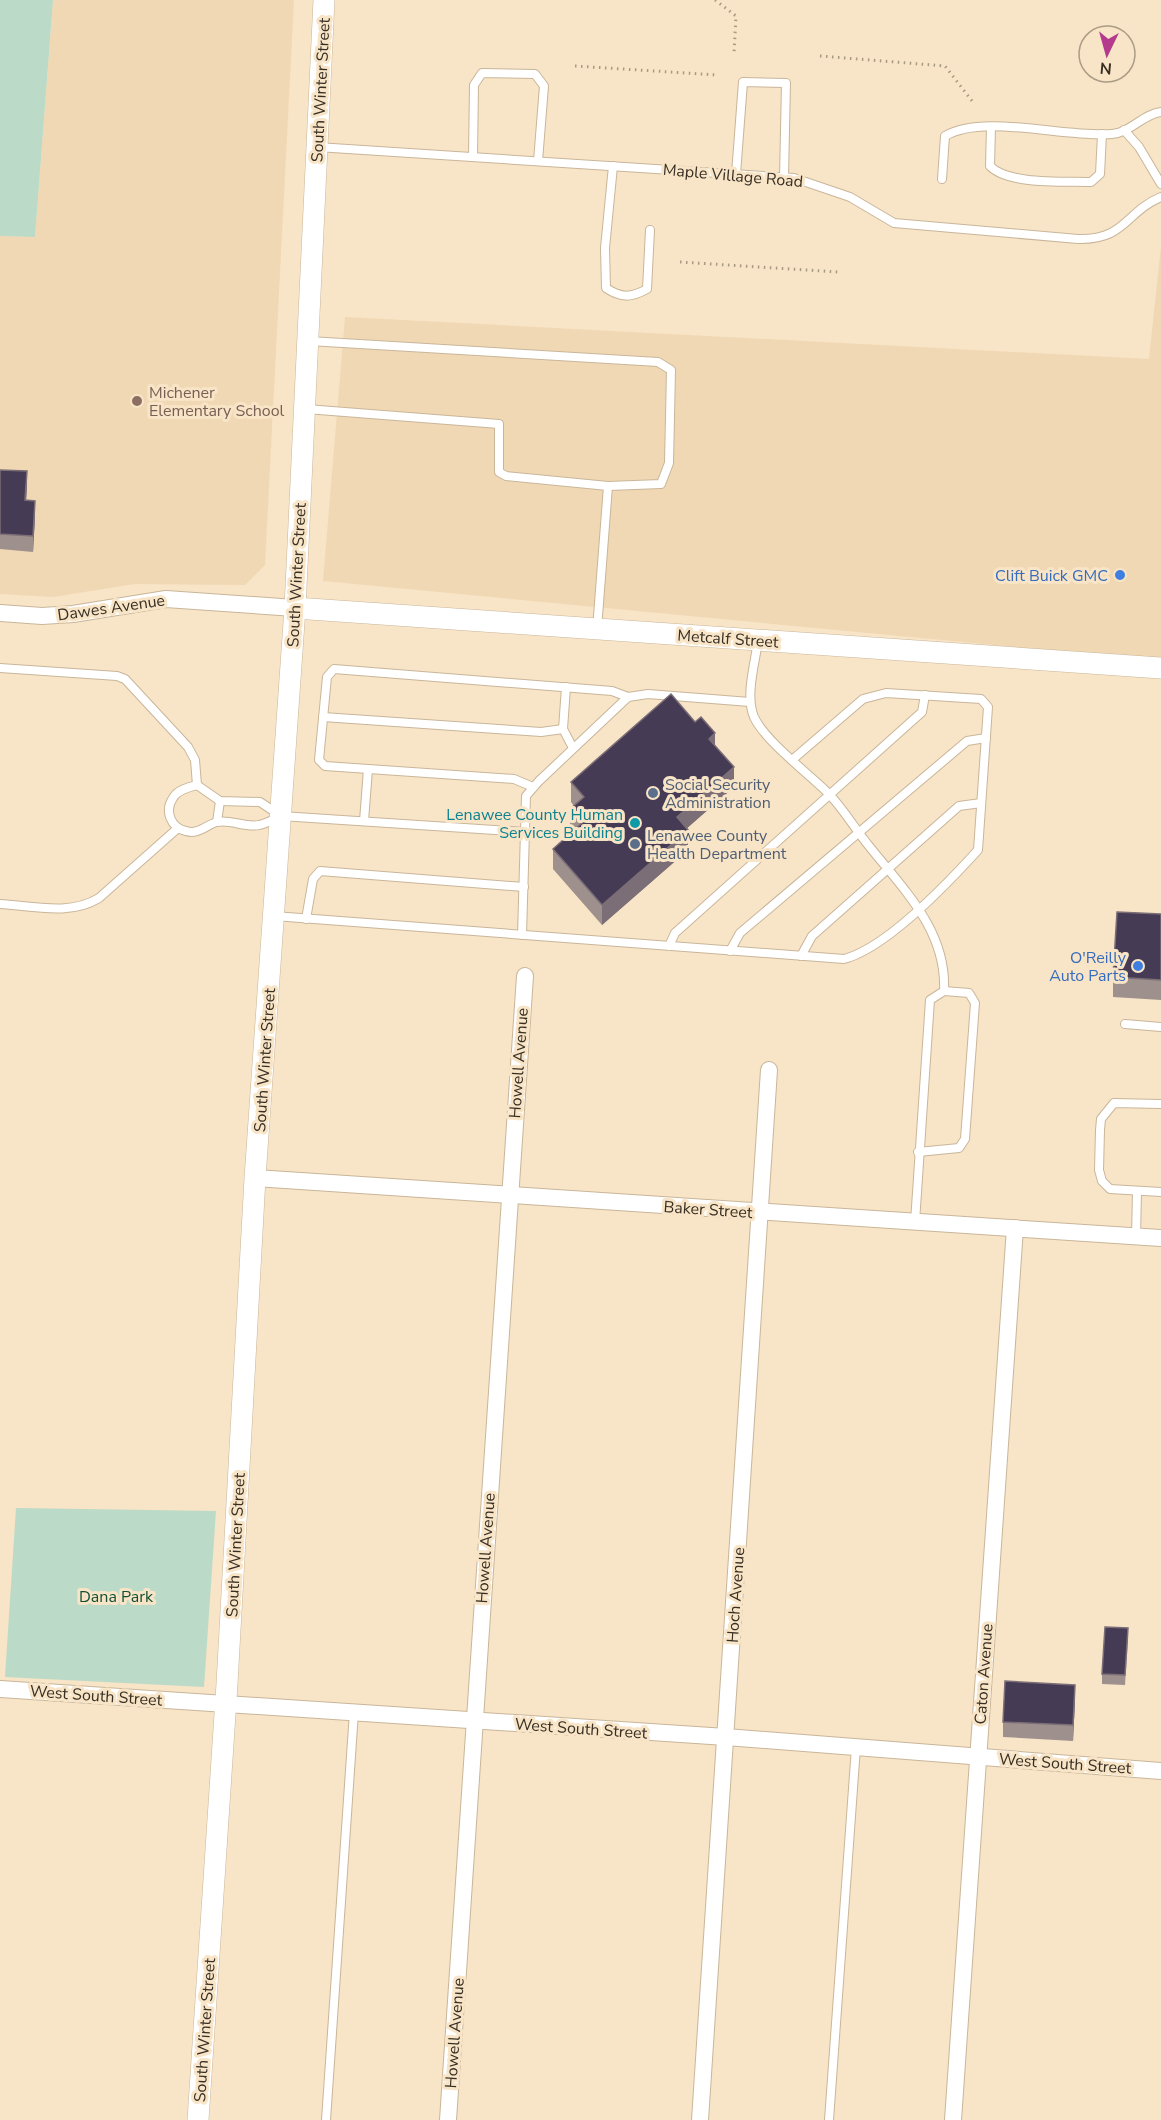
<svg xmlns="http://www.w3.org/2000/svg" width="1161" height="2120" viewBox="0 0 1161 2120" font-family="'Nunito Sans',sans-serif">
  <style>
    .built { fill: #f1d8b4 }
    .park { fill: #bbdbc8 }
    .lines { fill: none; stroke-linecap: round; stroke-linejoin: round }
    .service-casing { stroke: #c9b69a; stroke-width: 10 }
    .minor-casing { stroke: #c9b69a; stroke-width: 18 }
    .tertiary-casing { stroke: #c9b69a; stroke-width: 22 }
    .path { stroke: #a89983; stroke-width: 3; stroke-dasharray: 1.5 4.5; stroke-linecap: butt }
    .service { stroke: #fff; stroke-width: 8 }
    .minor { stroke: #fff; stroke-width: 16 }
    .tertiary { stroke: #fff; stroke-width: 21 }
    .wall { fill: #9e908d }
    .shaded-wall { fill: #7b6e76 }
    .building { fill: #453b54; stroke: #7b6e76; stroke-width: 1.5 }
    .education-dot { fill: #8d6e63; stroke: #f8e4c6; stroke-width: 2 }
    .shop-dot { fill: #3f7fe0; stroke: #f8e4c6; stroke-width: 2 }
    .service-dot { fill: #5c6f8a; stroke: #f8e4c6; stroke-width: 2 }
    .culture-dot { fill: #0f9aa8; stroke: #f8e4c6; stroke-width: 2 }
    .labels { text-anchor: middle; stroke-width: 6; stroke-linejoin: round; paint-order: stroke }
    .street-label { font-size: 16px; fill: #372f24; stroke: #f8e4c6 }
    .education-label { font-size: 16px; fill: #785e54; stroke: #f8e4c6; text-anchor: start }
    .shop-label { font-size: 16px; fill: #366cbe; stroke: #f8e4c6; text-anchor: end }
    .service-label { font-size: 16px; fill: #4e5e75; stroke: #f8e4c6; text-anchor: start }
    .culture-label { font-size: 16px; fill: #0d838f; stroke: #f8e4c6; text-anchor: end }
    .park-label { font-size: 16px; fill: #115034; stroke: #f8e4c6 }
  </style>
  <rect width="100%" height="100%" fill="#f8e4c6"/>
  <g class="built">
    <path d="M53,0H294L265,565L245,585L135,584L53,597L0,594V236L35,237Z"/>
    <path d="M1161,246V661L323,581L345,317L1149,359Z"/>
  </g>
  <g class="park">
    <path d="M0,0H53L35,237L0,236Z"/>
    <path d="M16,1508L216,1511L204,1687L5,1677Z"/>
  </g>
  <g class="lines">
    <defs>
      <g id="service">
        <path d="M991,127L990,166C1008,185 1064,181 1091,182L1100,174L1102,134"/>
        <path d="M1124,130L1139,147L1161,184"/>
        <path d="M317,147L794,178L850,197L894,223L1078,239C1126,240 1125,212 1161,197"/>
        <path d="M473,157L474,85L482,73L535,74L544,86L538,161"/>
        <path d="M613,166L605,248L606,288C621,298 631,298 647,289L650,230"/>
        <path d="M736,174L743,82L786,83L784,177"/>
        <path d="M942,179L945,136C983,113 1065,138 1112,134C1130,133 1143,114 1161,112"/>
        <path d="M309,341L658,362L671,370L669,463L661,484L608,486"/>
        <path d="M306,409L499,424V472L506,476L608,486L597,629"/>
        <path d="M758,641C755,663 745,696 754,717C765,741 808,773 827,792C843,808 855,829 869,846C904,890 947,931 944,991L930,1000L915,1222"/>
        <path d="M0,668L117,676L125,679L188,747L195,760L197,785"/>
        <path d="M566,687L563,729L573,748"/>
        <path d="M323,717L541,732L563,729"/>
        <path d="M533,787L514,779L325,766L319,760L327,677L334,669L612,691L628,697"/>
        <path d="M278,814L260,802L220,801L197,785C189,787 177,790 173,798C164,811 171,828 186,831C198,835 206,825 217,822C230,819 246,828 259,825C266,824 274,819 281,816L525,832"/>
        <path d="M364,821L368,769"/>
        <path d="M217,822L220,801"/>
        <path d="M0,904C33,906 70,916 99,898L178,828"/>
        <path d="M274,916L844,959C886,948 948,883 978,850L988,707L981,699L886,693L863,699L792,760"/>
        <path d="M306,919L313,879L320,871L524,887"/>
        <path d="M522,935L526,796L539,781L628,697L648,694L750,702"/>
        <path d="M669,946L675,933L922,712L925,695"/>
        <path d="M730,951L740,933L967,741L986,738"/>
        <path d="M801,956L812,936L959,806L981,803"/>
        <path d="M1125,1024L1161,1027"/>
        <path d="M1161,1104L1114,1103L1101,1119L1100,1130L1099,1170L1102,1181L1110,1189L1161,1192"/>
        <path d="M918,1152L959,1148L965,1139L975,1003L969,993L944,991"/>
        <path d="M1136,1237L1137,1191"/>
        <path d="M326,2120L354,1712"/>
        <path d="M829,2120L856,1747"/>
      </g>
      <g id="minor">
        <path d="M0,613L42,616L73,614L166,599L295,608"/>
        <path d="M255,1178L1161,1238"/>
        <path d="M0,1689L726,1737L1161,1771"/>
        <path d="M448,2120L525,976"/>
        <path d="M700,2120L769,1070"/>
        <path d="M953,2120L1015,1228"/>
      </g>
      <g id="tertiary">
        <path d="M295,608L1161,668"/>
        <path d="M198,2120L227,1684L255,1178L295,608L324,0"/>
      </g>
    </defs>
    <use href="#service" class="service-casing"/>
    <use href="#minor" class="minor-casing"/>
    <use href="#tertiary" class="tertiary-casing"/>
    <g class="path">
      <path d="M715,0L736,16L734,53"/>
      <path d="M820,56L945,66L972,101"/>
      <path d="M575,66L718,75"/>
      <path d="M680,262L838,272"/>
    </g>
    <use href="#service" class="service"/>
    <use href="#minor" class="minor"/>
    <use href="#tertiary" class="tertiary"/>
  </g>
  <g class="wall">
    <path d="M0,470L27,487L26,501L35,517L33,552L0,549Z"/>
    <path d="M715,745L734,787L687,828L688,850L602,925L553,869V849L572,832L570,830V809L574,806L571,802V782Z"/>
    <path d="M1161,914V1000L1113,997V977Z"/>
    <path d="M1128,1639L1125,1685L1102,1684V1674Z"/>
    <path d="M1075,1700L1073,1741L1003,1737V1722Z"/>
  </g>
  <g class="shaded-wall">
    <path d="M27,471V487L25,516V500Z"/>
    <path d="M35,501V517L33,552V536Z"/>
    <path d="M715,733V753L709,739Z"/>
    <path d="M734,767V787L677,837V817Z"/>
    <path d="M688,830V850L602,925V905Z"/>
    <path d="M1075,1685V1700L1073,1741V1725Z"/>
  </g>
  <g class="building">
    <path d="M0,470L27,471L25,500L35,501L33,536L0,534Z"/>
    <path d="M671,694L695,722L701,717L715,733L709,739L734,767L677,817L688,830L602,905L553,849L582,823L570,809L584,797L571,782Z"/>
    <path d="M1117,912L1161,914V980L1113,977Z"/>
    <path d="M1105,1627L1128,1628L1125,1675L1102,1674Z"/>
    <path d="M1005,1681L1075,1685L1073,1725L1003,1722Z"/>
  </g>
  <circle class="education-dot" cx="137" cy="401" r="6"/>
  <g class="shop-dot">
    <circle cx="1120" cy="575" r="6"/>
    <circle cx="1138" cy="966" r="6"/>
  </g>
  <g class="service-dot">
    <circle cx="653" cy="793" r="6"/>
    <circle cx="635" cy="844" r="6"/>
  </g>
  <circle class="culture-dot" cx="635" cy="823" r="6"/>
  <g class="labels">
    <g class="street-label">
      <text transform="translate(320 90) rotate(-87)" y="6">South Winter Street</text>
      <text transform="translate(733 175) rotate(5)" y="6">Maple Village Road</text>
      <text transform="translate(296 575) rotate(-87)" y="6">South Winter Street</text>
      <text transform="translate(111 607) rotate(-8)" y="6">Dawes Avenue</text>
      <text transform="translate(728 638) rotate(4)" y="6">Metcalf Street</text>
      <text transform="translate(264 1060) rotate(-86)" y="6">South Winter Street</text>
      <text transform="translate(518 1063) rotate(-86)" y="6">Howell Avenue</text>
      <text transform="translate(708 1209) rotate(4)" y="6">Baker Street</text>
      <text transform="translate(235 1545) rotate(-87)" y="6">South Winter Street</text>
      <text transform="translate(485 1548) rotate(-86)" y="6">Howell Avenue</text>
      <text transform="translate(735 1595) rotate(-86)" y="6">Hoch Avenue</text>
      <text transform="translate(983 1674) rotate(-86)" y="6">Caton Avenue</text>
      <text transform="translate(96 1695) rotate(4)" y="6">West South Street</text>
      <text transform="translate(581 1728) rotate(4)" y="6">West South Street</text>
      <text transform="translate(1065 1763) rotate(4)" y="6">West South Street</text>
      <text transform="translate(204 2030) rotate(-86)" y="6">South Winter Street</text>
      <text transform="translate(454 2033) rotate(-86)" y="6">Howell Avenue</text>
    </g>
    <g class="education-label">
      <text x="149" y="398">Michener<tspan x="149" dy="18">Elementary School</tspan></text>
    </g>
    <g class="shop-label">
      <text x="1108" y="581">Clift Buick GMC</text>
      <text x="1126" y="963">O'Reilly<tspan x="1126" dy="18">Auto Parts</tspan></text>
    </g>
    <g class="service-label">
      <text x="665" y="790">Social Security<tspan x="665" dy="18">Administration</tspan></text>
      <text x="647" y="841">Lenawee County<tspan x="647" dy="18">Health Department</tspan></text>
    </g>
    <g class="culture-label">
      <text x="623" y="820">Lenawee County Human<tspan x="623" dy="18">Services Building</tspan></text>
    </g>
    <g class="park-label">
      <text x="116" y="1602">Dana Park</text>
    </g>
  </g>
  <g transform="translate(1107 54) rotate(185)"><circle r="28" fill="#f8e4c6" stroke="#ab9c85" stroke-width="1.5"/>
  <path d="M0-4.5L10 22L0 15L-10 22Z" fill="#b43a8d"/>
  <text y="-9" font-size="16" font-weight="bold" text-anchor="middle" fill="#372f24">N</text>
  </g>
</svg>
